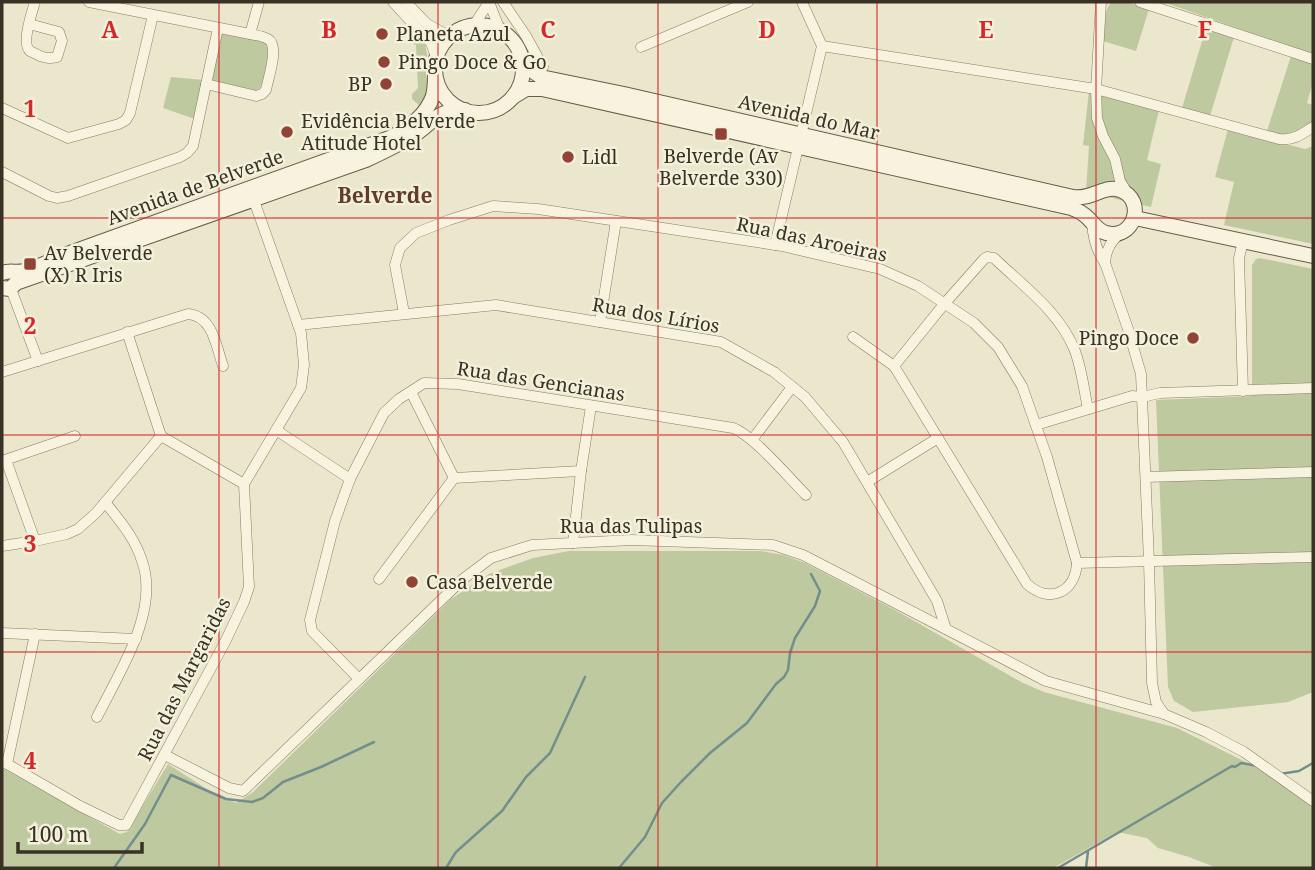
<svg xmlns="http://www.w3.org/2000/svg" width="1315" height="870" viewBox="0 0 1315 870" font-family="'Noto Serif',serif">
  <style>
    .green { fill: #bec9a0 }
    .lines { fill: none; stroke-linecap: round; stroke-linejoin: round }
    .stream { stroke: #728f8c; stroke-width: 2.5 }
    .street-casing { stroke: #877b61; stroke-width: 11 }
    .secondary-casing { stroke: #695c44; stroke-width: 16 }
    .street { stroke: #f7f3df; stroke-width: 10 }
    .secondary { stroke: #f7f3df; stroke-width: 14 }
    .grid { fill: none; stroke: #d62828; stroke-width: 2; stroke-opacity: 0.55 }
    .poi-dot { fill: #914436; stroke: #f3f0db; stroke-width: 2.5 }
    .labels { text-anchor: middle; stroke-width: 5; stroke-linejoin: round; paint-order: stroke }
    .poi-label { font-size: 19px; fill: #393123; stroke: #f3f0db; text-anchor: start }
    .street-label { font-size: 19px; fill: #393123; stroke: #f3f0db }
    .neighbourhood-label { font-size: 21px; font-weight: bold; fill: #623c26; stroke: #f3f0db }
    .grid-label { font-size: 23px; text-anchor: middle; font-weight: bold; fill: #d62828; stroke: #f3f0db; stroke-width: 5; stroke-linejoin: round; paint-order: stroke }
  </style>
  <rect width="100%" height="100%" fill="#ebe7cc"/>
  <g class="green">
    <path d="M1111,2H1127L1149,9L1136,51L1103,41L1106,11Z"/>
    <path d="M1163,2H1313V55Z"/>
    <path d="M1206,28L1234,37L1210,116L1182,108Z"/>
    <path d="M225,32L266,43C271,56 268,85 255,91L215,83L212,79L218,37Z"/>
    <path d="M418,36L425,45L427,54L426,73L428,90L425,101L421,103L420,106L412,99V94L418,88L416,45L411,42L415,37Z"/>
    <path d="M1291,56L1313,64V82L1307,103L1313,105V122L1302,130L1278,137L1266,134Z"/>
    <path d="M171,77L204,80L195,119L163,108Z"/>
    <path d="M1089,91L1159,110L1147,160L1161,164L1151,207L1086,192L1089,146L1083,145Z"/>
    <path d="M1228,129L1305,149L1313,146V244L1224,225L1234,182L1215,177Z"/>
    <path d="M1260,258L1313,269V692L1288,702L1193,712L1174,701L1168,687L1156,400L1252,396V265L1256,259Z"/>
    <path d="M569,551H760L784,555L805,563L897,611L1023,683L1044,692L1177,728L1264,771L1313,807V868H1217L1189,857L1158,848L1147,838L1117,832L1053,868H2V768L120,834L127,832L168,764L216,795L236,803L252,793L451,599L489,574L533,558Z"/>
  </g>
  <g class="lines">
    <g class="stream">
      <path d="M1280,774L1299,771L1313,763"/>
      <path d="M114,868L145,824L171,775L226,799L252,802L263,798L283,782L321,767L374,742"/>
      <path d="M446,868L456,852L502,811L526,777L550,753L585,677"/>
      <path d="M619,868L645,837L662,803L681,782L710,753L747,723L776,684L784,677L788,670L790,653L795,638L815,606L820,591L811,574"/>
      <path d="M1058,868L1232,766L1235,767L1241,763L1258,766"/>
      <path d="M1086,868L1088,851"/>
    </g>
    <defs>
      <g id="street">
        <path d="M89,2L250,34C255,35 263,36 268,39C280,46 268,78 266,90L262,94L256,96L206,84"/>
        <path d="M393,2L431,43L436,57"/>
        <path d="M406,2L427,24L449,36"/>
        <path d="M489,2L500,30"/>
        <path d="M503,2L526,36L543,67"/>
        <path d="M1101,2L1096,89L1097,118L1103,136L1115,159L1120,181L1128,194"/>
        <path d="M1140,2L1313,59"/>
        <path d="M29,24L59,32L62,41L57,57C50,59 47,58 40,56C39,55 31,52 30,51C21,44 32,12 35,2"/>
        <path d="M474,25L489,2"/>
        <path d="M250,34L259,2"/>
        <path d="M822,46L1096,89L1279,139C1293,141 1302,134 1313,127"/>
        <path d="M641,47L748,2"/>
        <path d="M2,108L68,138L119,124L126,120L130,113L153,15"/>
        <path d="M2,172L49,196L57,198L68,196L180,157L187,153L193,146L218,28"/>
        <path d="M1092,223C1093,237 1097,252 1105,263C1106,249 1111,242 1120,233"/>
        <path d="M775,245L822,46L802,2"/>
        <path d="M1105,263L1128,329L1141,374L1149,561L1152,683L1156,702L1164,714"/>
        <path d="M11,289L38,361"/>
        <path d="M404,313L395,265L400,248L416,233L449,220L493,206L538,209L782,246L880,269L918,286L974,323L998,347L1022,386L1047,457L1077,563C1075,593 1049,604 1027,584L894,366L853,337"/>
        <path d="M600,322L616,221"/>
        <path d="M298,325L496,305L721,342L774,372L805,397L843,442L937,601L946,629"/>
        <path d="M127,332L161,436L244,484"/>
        <path d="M894,366L945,303L984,259L987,257L994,258C1023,286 1060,312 1075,351C1082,370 1084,390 1088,409"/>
        <path d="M2,372L188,314C213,316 216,346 223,366"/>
        <path d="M1243,391L1239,258L1243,241"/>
        <path d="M411,392L454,478"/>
        <path d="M1036,425L1132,396L1142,397L1160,393L1313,388"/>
        <path d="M276,430L350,479"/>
        <path d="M752,440L792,387"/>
        <path d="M6,460L35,541"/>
        <path d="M2,461L75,436"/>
        <path d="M1146,477L1313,472"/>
        <path d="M867,482L938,438"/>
        <path d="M573,543L581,471L591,406"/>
        <path d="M2,546L35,541L67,534L78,529L96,513L161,436"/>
        <path d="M1077,563L1313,557"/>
        <path d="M379,579L454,478L581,471"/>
        <path d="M2,633L136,639"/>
        <path d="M359,679L312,631L310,620L335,521L350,479L384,413L399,399L424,383L458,384L733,428C754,436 789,478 806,495"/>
        <path d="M97,717C119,673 160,611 142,561C135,538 120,521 105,502"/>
        <path d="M165,755L229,788L243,791L463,579L491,558L532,545L632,540L773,545L803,555L1046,681L1164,714L1206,732L1244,752L1313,801"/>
        <path d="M2,761L80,806L119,825H126L225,642L244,602L249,587L244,484L301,388L304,365L301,333L252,195"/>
        <path d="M7,764L35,634"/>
      </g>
      <g id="secondary">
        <circle cx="479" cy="69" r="44"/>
        <path d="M513,97L526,89H542L1071,208C1078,210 1084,214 1089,219C1095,225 1098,231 1106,233C1134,241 1147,200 1120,190C1105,184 1092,200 1073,197L624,94L541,77L528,68L521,57"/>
        <path d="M1135,218L1313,256"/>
        <path d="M2,273C9,270 16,273 24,271C39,267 53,260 67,254L392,137C409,127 426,116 433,96C435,89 435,80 435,73"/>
        <path d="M2,288L10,289L16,283L366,160C381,153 396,146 411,137C434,123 434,110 465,110"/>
      </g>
    </defs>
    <use href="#street" class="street-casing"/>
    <use href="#secondary" class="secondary-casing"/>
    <use href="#street" class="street"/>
    <use href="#secondary" class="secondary"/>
  </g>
  <path class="grid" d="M219,2V868M438,2V868M658,2V868M877,2V868M1096,2V868M2,218H1313M2,435H1313M2,652H1313"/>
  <g class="poi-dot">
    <circle cx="382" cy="34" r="7"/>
    <circle cx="384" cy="62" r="7"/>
    <circle cx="386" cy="84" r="7"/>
    <circle cx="287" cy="132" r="7"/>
    <rect x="714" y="127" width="14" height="14" rx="3.5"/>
    <circle cx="568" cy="157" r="7"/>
    <rect x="23" y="257" width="14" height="14" rx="3.5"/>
    <circle cx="1193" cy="338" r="7"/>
    <circle cx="412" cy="582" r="7"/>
  </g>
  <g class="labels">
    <g class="poi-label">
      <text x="396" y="41">Planeta Azul</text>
      <text x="398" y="69">Pingo Doce &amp; Go</text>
      <text x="372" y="91" text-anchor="end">BP</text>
      <text x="301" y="128">Evidência Belverde<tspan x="301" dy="22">Atitude Hotel</tspan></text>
      <text x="721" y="163" text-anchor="middle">Belverde (Av<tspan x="721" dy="22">Belverde 330)</tspan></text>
      <text x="582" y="164">Lidl</text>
      <text x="44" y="260">Av Belverde<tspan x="44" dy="22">(X) R Iris</tspan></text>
      <text x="1179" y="345" text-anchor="end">Pingo Doce</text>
      <text x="426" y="589">Casa Belverde</text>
    </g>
    <g class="street-label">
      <text transform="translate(809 117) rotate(13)" y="7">Avenida do Mar</text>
      <text transform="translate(195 187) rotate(-20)" y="7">Avenida de Belverde</text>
      <text transform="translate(812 239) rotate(12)" y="7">Rua das Aroeiras</text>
      <text transform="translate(656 315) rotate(10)" y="7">Rua dos Lírios</text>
      <text transform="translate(541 381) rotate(9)" y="7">Rua das Gencianas</text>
      <text x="631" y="533">Rua das Tulipas</text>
      <text transform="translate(184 679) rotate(-63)" y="7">Rua das Margaridas</text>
    </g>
    <g class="neighbourhood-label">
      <text x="385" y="203">Belverde</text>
    </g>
  </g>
  <g class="grid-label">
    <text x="110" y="38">A</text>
    <text x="329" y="38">B</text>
    <text x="548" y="38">C</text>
    <text x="767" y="38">D</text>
    <text x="986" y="38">E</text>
    <text x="1205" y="38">F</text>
    <text x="30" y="117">1</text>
    <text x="30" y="334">2</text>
    <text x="30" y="552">3</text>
    <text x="30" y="769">4</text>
  </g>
  <rect width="1315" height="870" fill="none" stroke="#393123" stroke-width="7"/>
  <path d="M18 842v10h124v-10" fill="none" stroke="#393123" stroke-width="3.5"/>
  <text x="28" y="842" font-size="21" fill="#393123" stroke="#f3f0db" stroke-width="5" paint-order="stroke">100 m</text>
</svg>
